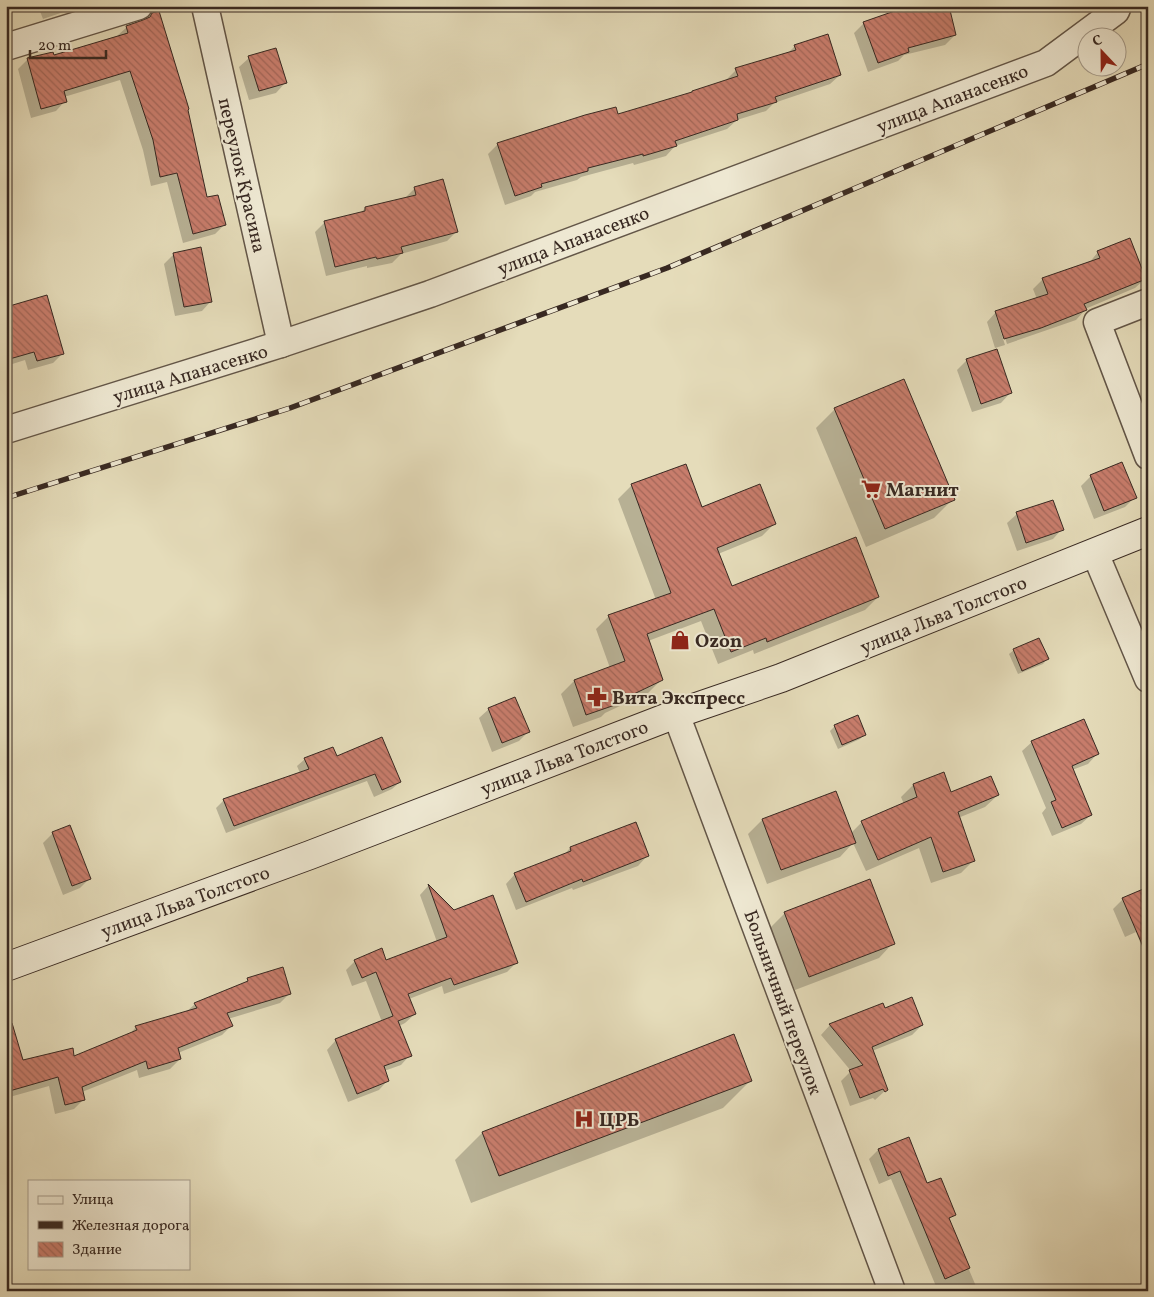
<svg xmlns="http://www.w3.org/2000/svg" width="1154" height="1297" viewBox="0 0 1154 1297" font-family="Vollkorn,serif">
  <style>
    .shadow { fill: #0003 }
    .building { fill: url(#building-back-hatch); stroke: #382922 }
    .lines { fill: none; stroke-linecap: round; stroke-linejoin: round }
    .street-casing { stroke: #635648; stroke-width: 29 }
    .secondary-casing { stroke: #382922; stroke-width: 30 }
    .street { stroke: #eee8d2; stroke-width: 26 }
    .secondary { stroke: #eee8d2; stroke-width: 28 }
    .rail-casing { stroke: #382922; stroke-width: 5.5 }
    .rail { stroke: #eee8d2; stroke-width: 4; stroke-dasharray: 11; stroke-linecap: butt }
    .labels { text-anchor: middle; stroke-width: 4; stroke-linejoin: round; paint-order: stroke }
    .street-label { font-size: 19px; fill: #382922; stroke: #eee8d2 }
    .poi-label { font-size: 19px; font-weight: bold; fill: #382922; stroke: #eee8d2; text-anchor: start }
  </style>
  <defs>
    <pattern id="building-back-hatch" width="6" height="6" patternUnits="userSpaceOnUse" patternTransform="scale(1.25)"><rect width="6" height="6" fill="#c87d6c"/><path d="M-1 5l2 2M0 0l6 6M5-1l2 2" fill="none" stroke="#a36658"/></pattern>
  </defs>
  <rect width="100%" height="100%" fill="#e5dcba"/>
  <filter id="stains"><feTurbulence type="fractalNoise" baseFrequency=".004" numOctaves="4"/><feColorMatrix values="0 0 0 0 .2 0 0 0 0 .09 0 0 0 0 .02 0 0 0 .5 -.17"/></filter>
  <radialGradient id="worn" r=".72"><stop offset=".6" stop-color="#630" stop-opacity="0"/><stop offset="1" stop-color="#630" stop-opacity=".3"/></radialGradient>
  <g class="shadow">
    <path d="M38,6H81L43,19Z"/>
    <path d="M224,6H244L225,11Z"/>
    <path d="M903,6H947L955,35L945,45L904,55L898,61L868,72L854,33L864,23L903,10Z"/>
    <path d="M153,14L187,110L206,199L224,225L215,234L183,243L167,182L151,186L143,150L120,80L64,97L65,101L56,111L31,118L18,69L27,60L52,53L53,56L117,36L127,27L146,20Z"/>
    <path d="M795,46L840,75L830,84L774,103L766,111L737,120L727,129L675,146L666,156L634,165L633,163L581,177L577,180L535,192L531,196L505,205L488,154L498,144L617,116L690,94L727,81V79L736,70L787,54Z"/>
    <path d="M249,58L285,83L276,93L249,100L239,67Z"/>
    <path d="M415,188L457,231L447,241L401,254L392,263L367,268V266L326,276L315,232L325,222L360,214L365,208L405,198Z"/>
    <path d="M1098,252L1145,279L1135,288L1085,309V310L1076,320L1007,344L998,316H996L1005,345L995,348L987,322L996,312L1037,299L1033,289L1043,279L1089,263Z"/>
    <path d="M174,254L211,301L202,311L175,316L164,264Z"/>
    <path d="M6,311L63,353L53,363L28,370L25,360L6,366Z"/>
    <path d="M967,360L1010,393L1001,403L972,412L957,370Z"/>
    <path d="M835,409L953,499L934,518L866,547L816,428Z"/>
    <path d="M1122,464L1135,497L1125,507L1094,519L1081,486L1090,477Z"/>
    <path d="M686,466L702,509L775,523L762,536L718,554L731,588L878,597L865,610L754,654L753,650L718,664L701,621L648,641L661,680L648,693L605,713L601,717L573,727L561,694L574,681L610,668L596,629L609,616L656,600L618,499L631,486Z"/>
    <path d="M1017,514L1062,529L1053,539L1017,551L1007,523Z"/>
    <path d="M1014,650L1047,659L1043,664L1018,674L1009,654Z"/>
    <path d="M489,709L528,732L519,741L492,752L479,718Z"/>
    <path d="M835,726L864,735L860,739L838,749L830,731Z"/>
    <path d="M1032,742L1097,754L1088,764L1072,770L1091,815L1081,824L1052,836L1042,813L1046,808L1022,751Z"/>
    <path d="M336,758L400,782L392,789L374,797L367,781L226,833L216,808L223,801L300,773L297,766L305,759Z"/>
    <path d="M913,785L950,794L998,795L985,807L958,818L973,861L961,873L931,883L919,848L866,871L853,843L840,857L767,884L748,834L762,820L851,833L862,822L904,804L901,797Z"/>
    <path d="M635,824L647,856L638,866L573,890L572,888L516,910L506,884L515,874L564,855L570,848Z"/>
    <path d="M53,833L89,879L80,888L63,895L43,843Z"/>
    <path d="M428,886L454,911L516,963L507,972L444,994L442,986L409,999L415,1014L405,1023L399,1026L410,1055L401,1065L384,1071L388,1080L379,1090L348,1102L327,1050L336,1040L382,1022L366,981L352,986L346,970L355,961H386L437,942L420,895Z"/>
    <path d="M1148,889V962L1136,932L1125,937L1113,909L1123,899Z"/>
    <path d="M785,913L893,943L879,958L795,990L770,928Z"/>
    <path d="M248,980L290,993L280,1003L228,1019L231,1026L222,1035L178,1053L180,1059L170,1069L139,1078L137,1070L82,1092L84,1099L74,1109L55,1114L49,1086L6,1098V1059L22,1062L74,1057L128,1036L136,1027L186,1012L195,1004L244,984Z"/>
    <path d="M882,1004L885,1010L922,1025L912,1035L872,1051L886,1090L875,1100L873,1098L850,1106L841,1081L851,1071L821,1035L830,1025Z"/>
    <path d="M734,1035L750,1081L723,1108L471,1203L455,1160L482,1133Z"/>
    <path d="M908,1139L927,1185L954,1214L948,1220L978,1291H938L891,1179L879,1184L869,1159L878,1150Z"/>
  </g>
  <g class="building">
    <path d="M909,6H949L956,35L908,48L909,52L878,63L863,22Z"/>
    <path d="M159,11L189,109L188,110L207,197L218,195L226,225L193,234L177,173L160,177L153,140L130,71L64,91L67,102L41,109L27,58L53,52L54,55L128,33L126,26L143,20L150,17L152,13Z"/>
    <path d="M828,34L841,75L775,97L777,102L737,114L738,120L675,141L677,146L643,156V154L588,168V171L541,184L542,187L515,196L497,143L585,115L616,107L618,114L692,92V91L738,76L735,68L796,50L794,45Z"/>
    <path d="M276,48L287,83L259,91L248,56Z"/>
    <path d="M443,179L458,232L401,247L403,253L377,259L376,257L335,267L324,221L365,211V207L416,195L414,187Z"/>
    <path d="M1130,238L1146,279L1084,304L1087,310L1041,328L1004,339L995,311L1048,294L1042,278L1100,258L1097,251Z"/>
    <path d="M201,247L212,302L184,307L173,253Z"/>
    <path d="M47,295L64,354L37,361L34,352L6,360V307Z"/>
    <path d="M997,349L1012,393L981,404L966,359Z"/>
    <path d="M904,379L955,500L885,529L834,408Z"/>
    <path d="M1122,462L1137,498L1104,511L1090,475Z"/>
    <path d="M686,464L702,507L760,484L776,524L717,548L732,586L856,537L879,597L767,642L766,638L731,652L714,609L647,634L663,680L615,703V705L586,715L574,680L625,661L608,615L671,593L631,484Z"/>
    <path d="M1053,500L1064,530L1026,543L1016,512Z"/>
    <path d="M1039,638L1049,659L1022,671L1013,649Z"/>
    <path d="M515,697L530,732L502,743L488,708Z"/>
    <path d="M858,715L866,735L842,745L834,725Z"/>
    <path d="M1084,719L1099,754L1072,766L1092,815L1062,828L1051,802L1056,800L1031,741Z"/>
    <path d="M382,737L401,782L382,790L375,774L234,826L223,799L309,769L304,758L333,747L337,756Z"/>
    <path d="M944,772L951,792L991,776L999,795L958,812L975,861L943,872L931,837L878,860L861,821L917,797L913,784Z"/>
    <path d="M836,791L856,843L781,870L762,819Z"/>
    <path d="M636,822L649,856L583,882L582,879L526,902L514,873L571,851L570,847Z"/>
    <path d="M70,825L91,879L72,886L52,832Z"/>
    <path d="M870,879L895,944L809,977L784,912Z"/>
    <path d="M428,884L454,910L493,895L518,963L454,985L451,978L408,994L416,1014L398,1021L412,1056L384,1066L389,1081L357,1094L335,1039L393,1016L376,972L362,978L354,960L382,948L386,960L447,937Z"/>
    <path d="M1148,887V958L1122,898Z"/>
    <path d="M283,967L291,994L227,1013L233,1026L178,1048L181,1059L148,1069L146,1061L82,1087L85,1100L65,1105L58,1077L6,1092V1024L12,1023L23,1060L73,1048L74,1056L137,1030L135,1026L197,1008L194,1003L248,981L247,978Z"/>
    <path d="M912,997L923,1025L872,1047L888,1090L885,1092L883,1089L860,1098L849,1070L863,1065L829,1024L883,1003L885,1008Z"/>
    <path d="M734,1034L752,1081L499,1176L482,1132Z"/>
    <path d="M909,1137L927,1183L941,1178L956,1215L949,1218L970,1268L945,1279L900,1171L888,1176L878,1149Z"/>
  </g>
  <g class="lines">
    <defs>
      <g id="street">
        <path d="M205,6L281,344"/>
        <path d="M6,47L139,6"/>
        <path d="M1148,302L1097,322L1148,456"/>
        <path d="M6,430L281,344L430,294L1046,63L1116,11L1118,6"/>
        <path d="M1095,553L1148,679"/>
        <path d="M676,714L892,1291"/>
      </g>
      <path id="secondary" d="M6,967L310,855L676,714L781,678L1148,531"/>
    </defs>
    <use href="#street" class="street-casing"/>
    <use href="#secondary" class="secondary-casing"/>
    <use href="#street" class="street"/>
    <use href="#secondary" class="secondary"/>
    <defs>
      <path id="rail" d="M6,498L290,408L667,268L1148,64"/>
    </defs>
    <use href="#rail" class="rail-casing"/>
    <use href="#rail" class="rail"/>
  </g>
  <defs>
    <symbol id="supermarket-bare" viewBox="-9 -9 18 18"><path d="M-6-5.5h2.5l.6 2H6L4.5 2H-2.5L-4.4-4H-6ZM-1.5 3.2a1.3 1.3 0 1 0 .1 0ZM3 3.2a1.3 1.3 0 1 0 .1 0Z" fill="#8f2418" stroke="#eee8d2" stroke-width="2.5" paint-order="stroke"/></symbol>
    <symbol id="shop-bare" viewBox="-9 -9 18 18"><path d="M-5-2.5h2.3a2.7 3.5 0 0 1 5.4 0H5L5.5 6h-11ZM-1.5-2.5h3a1.5 2.3 0 0 0-3 0Z" fill="#8f2418" stroke="#eee8d2" stroke-width="2.5" paint-order="stroke"/></symbol>
    <symbol id="pharmacy-bare" viewBox="-9 -9 18 18"><path d="M-2-6h4v4h4v4h-4v4h-4v-4h-4v-4h4Z" fill="#8f2418" stroke="#eee8d2" stroke-width="2.5" paint-order="stroke"/></symbol>
    <symbol id="hospital-bare" viewBox="-9 -9 18 18"><path d="M-5-5h3v3.5h4V-5h3V5h-3V1.5h-4V5h-3Z" fill="#8f2418" stroke="#eee8d2" stroke-width="2.5" paint-order="stroke"/></symbol>
  </defs>
  <g fill-rule="evenodd">
    <use href="#supermarket-bare" x="857" y="475" width="28" height="28"/>
    <use href="#shop-bare" x="666" y="626" width="28" height="28"/>
    <use href="#pharmacy-bare" x="583" y="683" width="28" height="28"/>
    <use href="#hospital-bare" x="570" y="1105" width="28" height="28"/>
  </g>
  <g class="labels">
    <g class="street-label">
      <text transform="translate(952 98) rotate(-21)" y="7">улица Апанасенко</text>
      <text transform="translate(243 175) rotate(77)" y="7">переулок Красина</text>
      <text transform="translate(573 240) rotate(-21)" y="7">улица Апанасенко</text>
      <text transform="translate(190 373) rotate(-17)" y="7">улица Апанасенко</text>
      <text transform="translate(943 614) rotate(-22)" y="7">улица Льва Толстого</text>
      <text transform="translate(564 757) rotate(-21)" y="7">улица Льва Толстого</text>
      <text transform="translate(185 901) rotate(-20)" y="7">улица Льва Толстого</text>
      <text transform="translate(784 1002) rotate(70)" y="7">Больничный переулок</text>
    </g>
    <g class="poi-label">
      <text x="886" y="496">Магнит</text>
      <text x="695" y="647">Ozon</text>
      <text x="612" y="704">Вита Экспресс</text>
      <text x="599" y="1126">ЦРБ</text>
    </g>
  </g>
  <rect width="1154" height="1297" fill="none" stroke="#e5dcba" stroke-width="25"/>
  <rect x="8" y="8" width="1139" height="1282" fill="none" stroke="#382922" stroke-width="2.5"/>
  <rect x="12" y="12" width="1129" height="1272" fill="none" stroke="#382922"/>
  <rect x="28" y="1180" width="162" height="90" fill="#eee8d2" stroke="#a59c8c"/>
  <rect x="38" y="1196" width="25" height="8" fill="#eee8d2" stroke="#a59c8c"/>
  <text x="72" y="1204" font-size="15" fill="#382922">Улица</text>
  <rect x="38" y="1221" width="25" height="8" fill="#382922" stroke="#a59c8c"/>
  <text x="72" y="1230" font-size="15" fill="#382922">Железная дорога</text>
  <rect x="38" y="1242" width="25" height="15" fill="url(#building-back-hatch)" stroke="#a59c8c"/>
  <text x="72" y="1254" font-size="15" fill="#382922">Здание</text>
  <g transform="translate(1102 52) rotate(338)"><circle r="24" fill="#eee8d2" stroke="#a59c8c"/>
  <path d="M0-4L9 19L0 12L-9 19Z" fill="#8f2418"/>
  <text y="-8" font-size="14" font-weight="bold" text-anchor="middle" fill="#382922">С</text>
  </g>
  <path d="M30 50v8h76v-8" fill="none" stroke="#382922" stroke-width="2.5"/>
  <text x="38" y="50" font-size="15" fill="#382922" stroke="#eee8d2" stroke-width="4" paint-order="stroke">20 m</text>
  <rect width="100%" height="100%" filter="url(#stains)"/>
  <rect width="100%" height="100%" fill="url(#worn)"/>
</svg>
